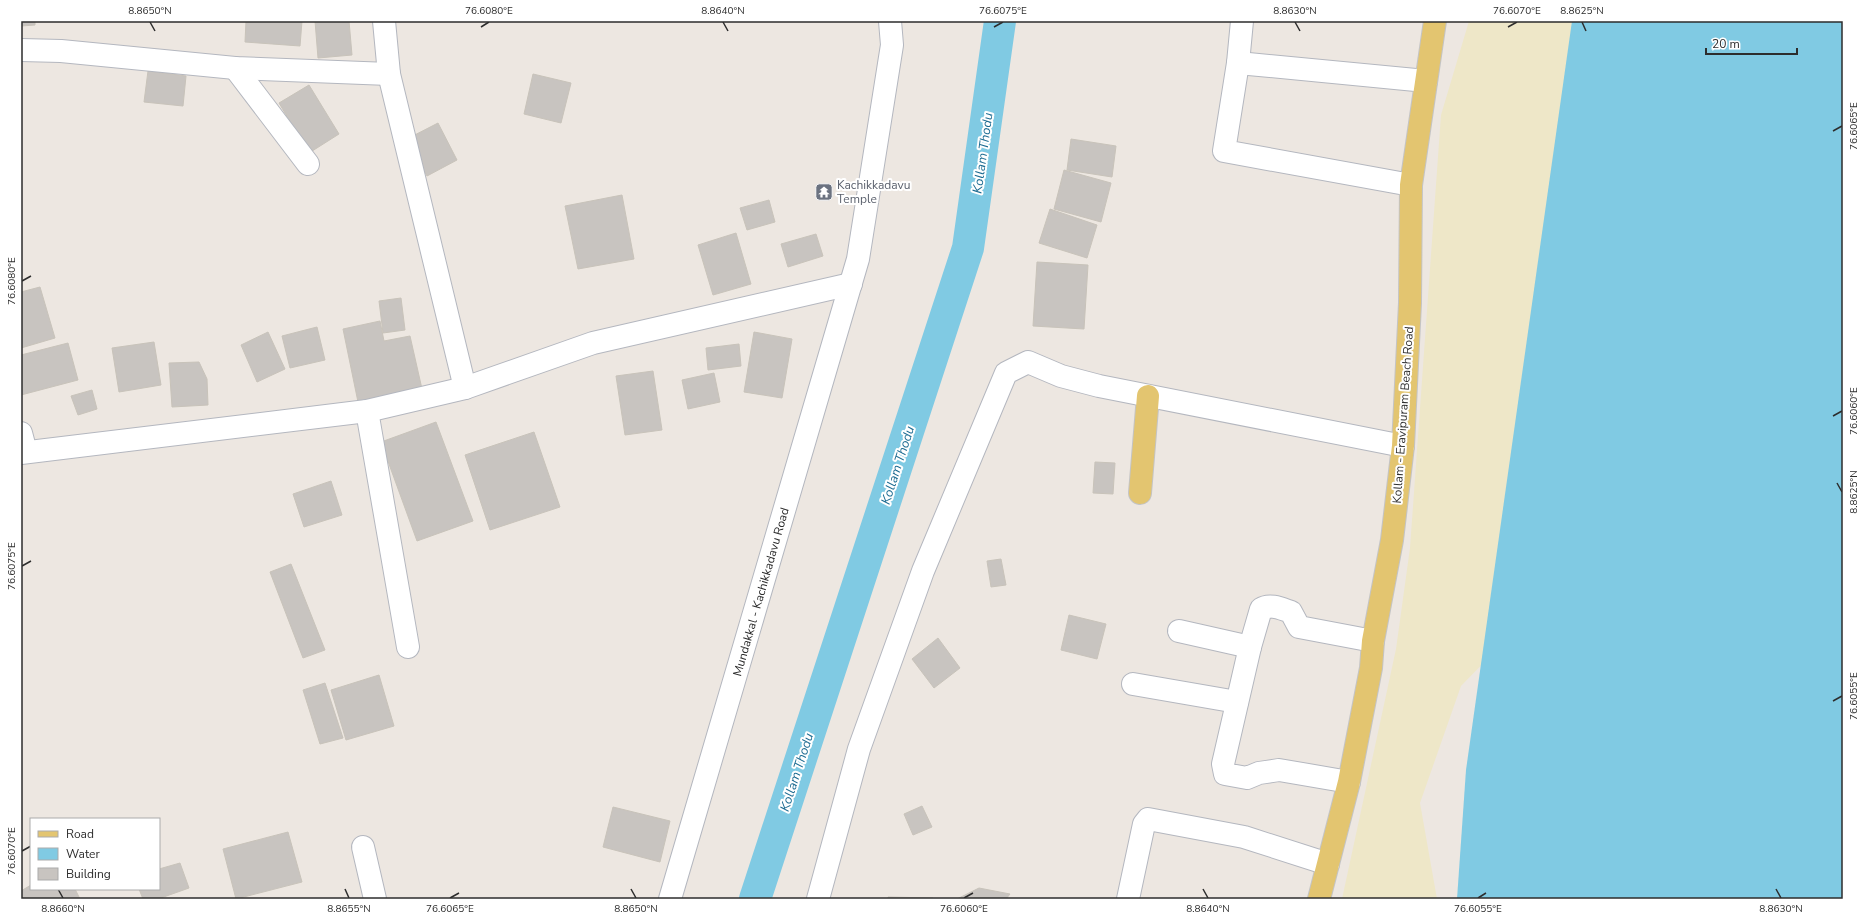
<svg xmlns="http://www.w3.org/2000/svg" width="1864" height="920" viewBox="0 0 1864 920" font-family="'Nunito Sans',sans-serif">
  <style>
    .sand { fill: #eee7c8 }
    .water { fill: #80cae3 }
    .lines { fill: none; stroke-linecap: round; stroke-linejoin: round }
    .canal { stroke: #80cae3; stroke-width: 32 }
    .building { fill: #c8c4c0; stroke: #c8c3ba }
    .minor-casing { stroke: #b4b7bf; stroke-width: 24 }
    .major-casing { stroke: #c4c4c4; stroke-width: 24 }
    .minor { stroke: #fff; stroke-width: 22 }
    .major { stroke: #e3c570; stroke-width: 22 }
    .ticks { fill: none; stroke: #2d2d2d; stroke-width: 1.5 }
    .labels { text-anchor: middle; stroke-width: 4; stroke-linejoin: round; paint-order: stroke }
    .worship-label { font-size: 12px; fill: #5b616d; stroke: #fff; text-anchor: start }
    .street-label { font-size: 12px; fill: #2d2d2d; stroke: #fff }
    .water-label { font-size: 13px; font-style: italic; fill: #1c6b91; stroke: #fff }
    .neatline { fill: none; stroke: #2d2d2d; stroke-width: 1.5 }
    .ticks-label { font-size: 10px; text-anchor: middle; fill: #2d2d2d }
  </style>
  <rect width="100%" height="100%" fill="#ede7e1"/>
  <path class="sand" d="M1469,21H1680L1533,612L1461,686L1420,803L1437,899H1342L1396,649L1410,548L1441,115Z"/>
  <path class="water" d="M1572,21H1843V899H1457L1466,770Z"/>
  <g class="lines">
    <path class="canal" d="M755,899L968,248L1000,21"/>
  </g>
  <g class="building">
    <path d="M21,21H35V25L21,26Z"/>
    <path d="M246,21H302L300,46L245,42Z"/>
    <path d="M315,21H349L352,55L318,58Z"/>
    <path d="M148,71L186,76L183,106L144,102Z"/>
    <path d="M533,74L571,83L561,123L524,114Z"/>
    <path d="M309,85L339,134L309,153L279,103Z"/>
    <path d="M438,123L457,160L427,176L407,139Z"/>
    <path d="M1071,139L1116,146L1112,177L1067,170Z"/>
    <path d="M1064,170L1111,183L1101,222L1054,209Z"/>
    <path d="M622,195L634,259L578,269L565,206Z"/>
    <path d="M769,200L775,222L747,230L740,208Z"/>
    <path d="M1050,209L1097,225L1087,258L1039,243Z"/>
    <path d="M736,233L751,284L713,295L698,245Z"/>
    <path d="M816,234L823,256L788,267L781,244Z"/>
    <path d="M1037,262L1088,265L1084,329L1033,326Z"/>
    <path d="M40,287L55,338L21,348V292Z"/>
    <path d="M401,298L405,330L383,333L379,301Z"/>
    <path d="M380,321L384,341L410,336L422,389L358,402L343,329Z"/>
    <path d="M317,327L325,360L290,368L282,336Z"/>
    <path d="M268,332L285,369L257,382L241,345Z"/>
    <path d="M754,332L792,339L782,398L744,392Z"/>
    <path d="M154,342L161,385L119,392L112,348Z"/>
    <path d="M68,343L78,380L21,395V355Z"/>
    <path d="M739,344L741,366L708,370L706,348Z"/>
    <path d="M199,362L207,379L208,405L172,407L169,363Z"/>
    <path d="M653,371L662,430L625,435L616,376Z"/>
    <path d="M714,373L720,402L688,409L682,380Z"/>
    <path d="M92,390L97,409L78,415L71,396Z"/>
    <path d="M436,422L473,521L417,541L381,442Z"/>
    <path d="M534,432L560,507L490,530L465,455Z"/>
    <path d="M1095,462L1115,463L1113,494L1093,493Z"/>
    <path d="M331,481L342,515L304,527L293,494Z"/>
    <path d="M1001,559L1006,585L991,587L987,561Z"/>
    <path d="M291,564L325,650L303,658L270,572Z"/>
    <path d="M1069,615L1106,624L1097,659L1061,650Z"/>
    <path d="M938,638L960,668L934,688L912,659Z"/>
    <path d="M379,675L394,726L346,740L331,690Z"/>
    <path d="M325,683L343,738L320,744L303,690Z"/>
    <path d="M922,806L932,827L913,835L904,814Z"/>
    <path d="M613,807L670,821L660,862L603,847Z"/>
    <path d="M288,832L302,882L236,899L223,849Z"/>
    <path d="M180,863L189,888L158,899H143L139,889H159V869Z"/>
    <path d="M31,885V889H75L80,899H21V891Z"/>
    <path d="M979,888L1010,894L1006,899H957Z"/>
    <path d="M888,897L933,898V899H888Z"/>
  </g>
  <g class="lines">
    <defs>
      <g id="minor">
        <path d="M384,21L389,74L465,388"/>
        <path d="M1242,21L1238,63L1224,151L1411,185"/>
        <path d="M21,50L61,51L235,68L389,74"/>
        <path d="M1238,63L1426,81"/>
        <path d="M235,68L308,164"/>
        <path d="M367,411L408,647"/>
        <path d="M21,433L26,452"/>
        <path d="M21,453L367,411L465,388L593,343L851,284"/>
        <path d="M1179,631L1250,647"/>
        <path d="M1133,684L1237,702"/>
        <path d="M1349,782L1279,770L1259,773L1247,778L1225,774L1223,764L1250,647L1261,609C1270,603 1282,609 1291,612L1299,627L1373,641"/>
        <path d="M363,847L375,899"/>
        <path d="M670,899L858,259L892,45L890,21"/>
        <path d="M818,899L859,749L923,571L1006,373L1028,362L1061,376L1099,386L1403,446"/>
        <path d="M1128,899L1144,824L1148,819L1244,837L1328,864"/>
      </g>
      <g id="major">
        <path d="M1140,493L1148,396"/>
        <path d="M1319,899L1349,782L1371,668L1373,641L1392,540L1403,446L1410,303L1411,185L1435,21"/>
      </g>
    </defs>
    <use href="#minor" class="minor-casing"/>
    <use href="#major" class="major-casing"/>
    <use href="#minor" class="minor"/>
    <use href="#major" class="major"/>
  </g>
  <path class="ticks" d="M150,22L155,31M723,22L728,31M1295,22L1300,31M1582,22L1586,31M481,27L489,22M994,27L1003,22M1508,27L1517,22M1833,131L1842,126M22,281L31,276M1833,416L1842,411M1837,483L1842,492M22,566L31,561M1833,701L1842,696M22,851L31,846M58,889L63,898M345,889L349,898M631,889L636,898M1203,889L1208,898M1776,889L1781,898M450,898L459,893M964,898L973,893M1478,898L1486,893"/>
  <defs>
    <symbol id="temple-square" viewBox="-11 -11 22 22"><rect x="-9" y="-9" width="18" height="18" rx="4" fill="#6b7280" stroke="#fff"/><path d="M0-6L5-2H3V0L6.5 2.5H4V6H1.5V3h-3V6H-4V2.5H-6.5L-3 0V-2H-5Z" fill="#fff"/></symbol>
  </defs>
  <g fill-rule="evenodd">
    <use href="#temple-square" x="814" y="182" width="20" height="20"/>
  </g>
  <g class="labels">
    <g class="worship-label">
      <text x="837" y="189">Kachikkadavu<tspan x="837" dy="14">Temple</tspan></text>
    </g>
    <g class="street-label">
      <text transform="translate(1403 415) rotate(-86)" y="4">Kollam - Eravipuram Beach Road</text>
      <text transform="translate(761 592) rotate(-74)" y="4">Mundakkal - Kachikkadavu Road</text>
    </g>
    <g class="water-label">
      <text transform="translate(982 153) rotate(-82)" y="5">Kollam Thodu</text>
      <text transform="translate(897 465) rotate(-72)" y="5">Kollam Thodu</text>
      <text transform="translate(796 772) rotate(-72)" y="5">Kollam Thodu</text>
    </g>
  </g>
  <rect width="1864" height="920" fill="none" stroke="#ffffff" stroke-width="44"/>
  <rect x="30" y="818" width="130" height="72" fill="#ffffff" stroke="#ababab"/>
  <rect x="38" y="831" width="20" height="6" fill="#e3c570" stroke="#ababab"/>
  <text x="66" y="838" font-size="12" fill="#2d2d2d">Road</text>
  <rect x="38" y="848" width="20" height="12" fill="#80cae3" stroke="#ababab"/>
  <text x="66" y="858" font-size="12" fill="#2d2d2d">Water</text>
  <rect x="38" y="868" width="20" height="12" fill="#c8c4c0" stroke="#ababab"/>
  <text x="66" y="878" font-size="12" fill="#2d2d2d">Building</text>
  <path d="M1706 48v6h91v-6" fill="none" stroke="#2d2d2d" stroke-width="2"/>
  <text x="1712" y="48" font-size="12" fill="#2d2d2d" stroke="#ffffff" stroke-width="3" paint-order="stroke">20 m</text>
  <rect x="22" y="22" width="1820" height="876" class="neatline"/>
  <g class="ticks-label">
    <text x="150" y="14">8.8650°N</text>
    <text x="489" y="14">76.6080°E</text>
    <text x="723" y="14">8.8640°N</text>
    <text x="1003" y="14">76.6075°E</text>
    <text x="1295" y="14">8.8630°N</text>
    <text x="1517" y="14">76.6070°E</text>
    <text x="1582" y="14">8.8625°N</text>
    <text transform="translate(1853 126) rotate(-90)" y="4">76.6065°E</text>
    <text transform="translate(11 281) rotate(-90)" y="4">76.6080°E</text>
    <text transform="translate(1853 411) rotate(-90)" y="4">76.6060°E</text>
    <text transform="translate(1853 492) rotate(-90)" y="4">8.8625°N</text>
    <text transform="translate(11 566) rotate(-90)" y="4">76.6075°E</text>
    <text transform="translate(1853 696) rotate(-90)" y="4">76.6055°E</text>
    <text transform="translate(11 851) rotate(-90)" y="4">76.6070°E</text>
    <text x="63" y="912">8.8660°N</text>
    <text x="349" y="912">8.8655°N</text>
    <text x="450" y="912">76.6065°E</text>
    <text x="636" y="912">8.8650°N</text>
    <text x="964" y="912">76.6060°E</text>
    <text x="1208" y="912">8.8640°N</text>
    <text x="1478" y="912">76.6055°E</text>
    <text x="1781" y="912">8.8630°N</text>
  </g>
</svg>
